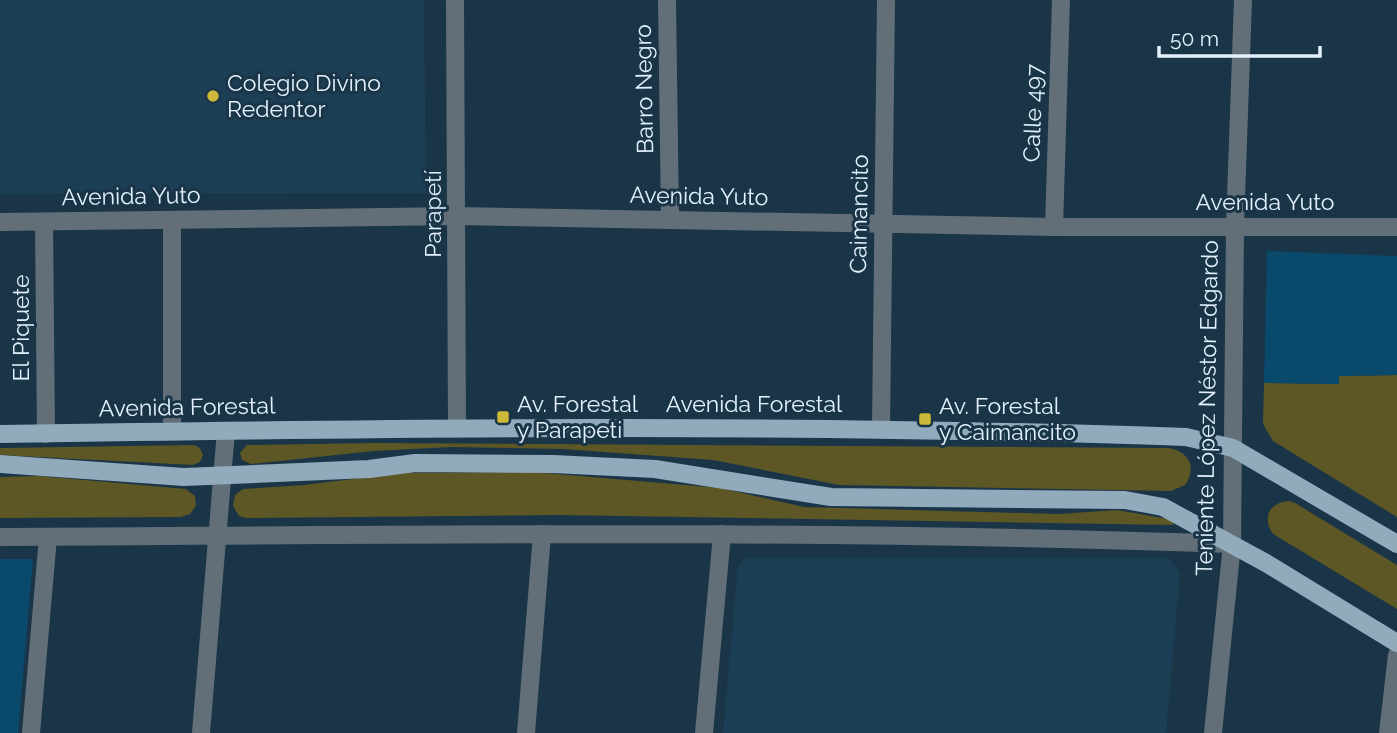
<svg xmlns="http://www.w3.org/2000/svg" width="1397" height="733" viewBox="0 0 1397 733" font-family="Raleway,sans-serif">
  <style>
    .built { fill: #1d3f55 }
    .green { fill: #5d5625 }
    .building { fill: #08496c }
    .lines { fill: none; stroke-linecap: round; stroke-linejoin: round }
    .minor { stroke: #626f78; stroke-width: 18 }
    .tertiary { stroke: #626f78; stroke-width: 18 }
    .primary { stroke: #91aabc; stroke-width: 18 }
    .poi-dot { fill: #ccb939; stroke: #1a3547; stroke-width: 2.5 }
    .labels { text-anchor: middle; stroke-width: 6; stroke-linejoin: round; paint-order: stroke }
    .poi-label { font-size: 23px; fill: #e2f1fd; stroke: #1a3547; text-anchor: start }
    .street-label { font-size: 23px; fill: #e2f1fd; stroke: #1a3547 }
  </style>
  <rect width="100%" height="100%" fill="#1a3547"/>
  <g class="built">
    <path d="M0,0H424L426,193L0,194Z"/>
    <path d="M747,558H1169L1180,573L1166,733H723L738,566Z"/>
  </g>
  <g class="green">
    <path d="M1397,375V517L1273,441L1263,424L1264,383L1338,384L1339,376Z"/>
    <path d="M374,443L1169,448C1190,452 1197,468 1185,485L1171,491L839,485L713,460L563,449L451,447L374,451L251,464L242,460L240,453L247,445Z"/>
    <path d="M194,445L200,448L203,455L200,462L193,465L0,455V448Z"/>
    <path d="M533,472L720,488L804,507L1058,514L1117,510L1174,520L1173,525L558,515L245,518L239,516L233,506L235,495L243,489L304,485L402,473Z"/>
    <path d="M39,476L186,489L195,496L196,506L190,514L181,517L0,518V477Z"/>
    <path d="M1288,501L1295,503L1397,565V609L1273,534C1262,518 1269,503 1288,501Z"/>
  </g>
  <g class="building">
    <path d="M1267,251L1397,256V375L1339,376V384L1264,383Z"/>
    <path d="M0,559H33L18,733H0Z"/>
  </g>
  <g class="lines">
    <g class="minor">
      <path d="M455,0L457,427"/>
      <path d="M667,0L670,219"/>
      <path d="M0,222L458,216L1054,227H1397"/>
      <path d="M44,222L46,434"/>
      <path d="M1054,227L1061,0"/>
      <path d="M881,428L886,0"/>
      <path d="M172,431V220"/>
      <path d="M31,733L48,537"/>
      <path d="M201,733L226,431"/>
      <path d="M526,733L542,534"/>
      <path d="M704,733L722,534"/>
      <path d="M1213,733L1232,544L1235,226L1243,0"/>
      <path d="M1388,733L1397,655"/>
    </g>
    <path class="tertiary" d="M0,537C410,535 821,529 1232,544"/>
    <g class="primary">
      <path d="M0,434C395,428 791,423 1186,437L1233,448L1397,544"/>
      <path d="M0,464L184,477L369,469L415,463L553,464L655,469L831,497L1125,500L1163,507L1266,563L1397,643"/>
    </g>
  </g>
  <g class="poi-dot">
    <circle cx="213" cy="96" r="7"/>
    <rect x="496" y="410" width="14" height="14" rx="3.5"/>
    <rect x="918" y="412" width="14" height="14" rx="3.5"/>
  </g>
  <g class="labels">
    <g class="poi-label">
      <text x="227" y="91">Colegio Divino<tspan x="227" dy="26">Redentor</tspan></text>
      <text x="517" y="412">Av. Forestal<tspan x="517" dy="26">y Parapeti</tspan></text>
      <text x="939" y="414">Av. Forestal<tspan x="939" dy="26">y Caimancito</tspan></text>
    </g>
    <g class="street-label">
      <text transform="translate(644 89) rotate(-91)" y="8">Barro Negro</text>
      <text transform="translate(1033 113) rotate(-88)" y="8">Calle 497</text>
      <text transform="translate(131 196) rotate(-1)" y="8">Avenida Yuto</text>
      <text transform="translate(699 196) rotate(1)" y="8">Avenida Yuto</text>
      <text x="1265" y="210">Avenida Yuto</text>
      <text transform="translate(433 214) rotate(-90)" y="8">Parapetí</text>
      <text transform="translate(859 214) rotate(-89)" y="8">Caimancito</text>
      <text transform="translate(21 328) rotate(-90)" y="8">El Piquete</text>
      <text x="754" y="412">Avenida Forestal</text>
      <text transform="translate(187 407) rotate(-1)" y="8">Avenida Forestal</text>
      <text transform="translate(1207 408) rotate(-89)" y="8">Teniente López Néstor Edgardo</text>
    </g>
  </g>
  <path d="M1159 46v10h161v-10" fill="none" stroke="#e2f1fd" stroke-width="3.5"/>
  <text x="1170" y="46" font-size="21" fill="#e2f1fd" stroke="#1a3547" stroke-width="5" paint-order="stroke">50 m</text>
</svg>
